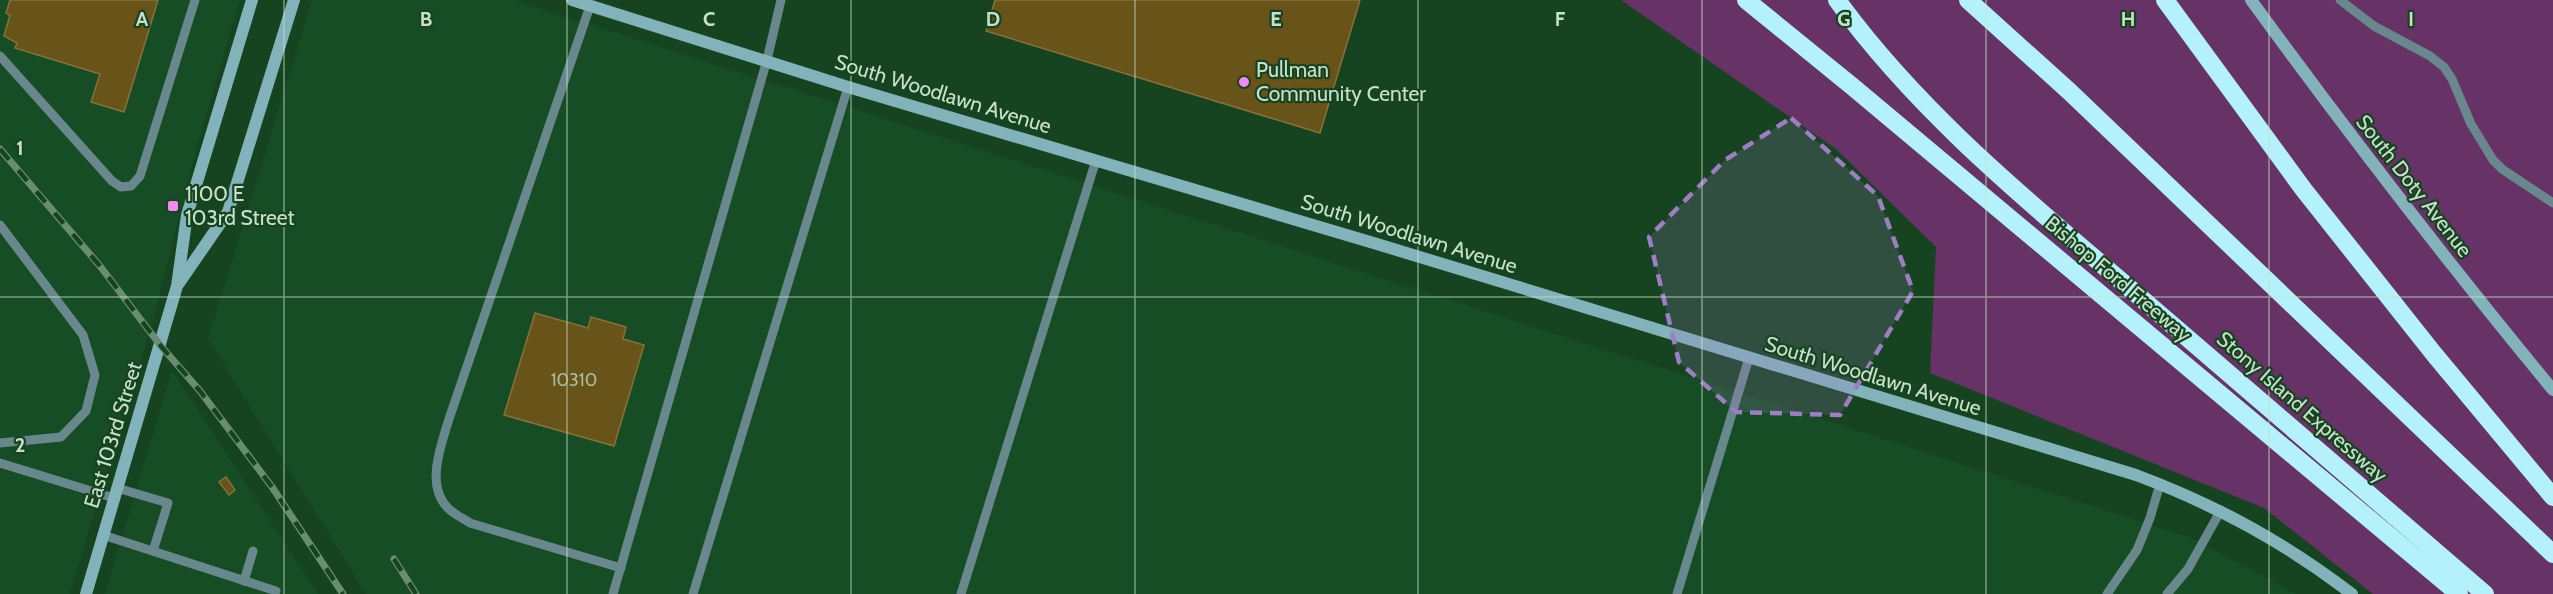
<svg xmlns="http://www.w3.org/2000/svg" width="2553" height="594" viewBox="0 0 2553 594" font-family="Cabin,sans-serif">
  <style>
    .built { fill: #174d25 }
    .green { fill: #673265 }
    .building { fill: #685319; stroke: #867139; stroke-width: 1.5 }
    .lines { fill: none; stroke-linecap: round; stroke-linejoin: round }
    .lane { stroke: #69888d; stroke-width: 9 }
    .secondary { stroke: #82b3bb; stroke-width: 12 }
    .highway { stroke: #b3f1fb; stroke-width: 18 }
    .rail-casing { stroke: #688d70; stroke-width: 7 }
    .rail { stroke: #164421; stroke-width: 4.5; stroke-dasharray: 14; stroke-linecap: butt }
    .marked { fill: #9d7dc4; fill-opacity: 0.2; stroke: #9d7dc4; stroke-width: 4.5; stroke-dasharray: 12 8; stroke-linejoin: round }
    .grid { fill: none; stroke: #c7e0ca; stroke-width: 1.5; stroke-opacity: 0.55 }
    .poi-dot { fill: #f489f0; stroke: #164421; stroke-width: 2 }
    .labels { text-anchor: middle; stroke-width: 4.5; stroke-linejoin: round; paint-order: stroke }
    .number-label { font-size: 18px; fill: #afbd9e }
    .poi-label { font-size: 21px; fill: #c7e0ca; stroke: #164421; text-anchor: start }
    .street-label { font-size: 21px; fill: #c7e0ca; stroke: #164421 }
    .grid-label { font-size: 20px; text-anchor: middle; font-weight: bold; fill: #c7e0ca; stroke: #164421; stroke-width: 4.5; stroke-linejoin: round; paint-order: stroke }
  </style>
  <rect width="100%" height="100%" fill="#164421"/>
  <g class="built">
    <path d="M0,0H240L194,158L155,313L70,594H0Z"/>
    <path d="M312,0H514L2192,538L2296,594H366L208,339Z"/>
    <path d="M172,370L318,594H105Z"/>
  </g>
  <path class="green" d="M1621,0H2553V594H2373L2264,508L1930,373L1936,247L1836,149Z"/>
  <g class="building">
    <path d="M10,0H158L124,112L91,102L100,74L15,48L17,43L4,36L10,15L6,13Z"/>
    <path d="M995,0H1360L1320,133L986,31Z"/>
    <path d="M535,313L588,328L591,317L626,327L623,339L644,345L614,446L504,415Z"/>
    <path d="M226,477L235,490L229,495L219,482Z"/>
  </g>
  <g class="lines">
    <g class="lane">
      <path d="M2340,0L2374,26L2430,56L2444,67L2452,79L2471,124L2493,160L2502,169L2553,203"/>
      <path d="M590,6L449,419C441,446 424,487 450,510C456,515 464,519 470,523L621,568"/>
      <path d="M0,56L112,181L121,187L131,186L140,176L195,0"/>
      <path d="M0,225L83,335L95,375L86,411L61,437L0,443"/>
      <path d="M0,463L114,498"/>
      <path d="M117,488L168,503L153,551"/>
      <path d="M103,535L276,591"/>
      <path d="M244,581L253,551"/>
      <path d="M613,594L767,60L781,0"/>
      <path d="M693,594L848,87"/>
      <path d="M961,594L1096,160"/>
      <path d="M1677,594L1749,358"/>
      <path d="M2107,594L2137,550L2150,518L2160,484"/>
      <path d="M2167,594L2188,569L2221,510"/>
    </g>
    <g class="secondary">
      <path d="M572,0L848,87L1377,244L2136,475C2216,505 2284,542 2352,594"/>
      <path d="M2251,0C2348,133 2448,263 2553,390"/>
      <path d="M179,283L228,212L294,0"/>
      <path d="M86,594L177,286L187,215L252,0"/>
    </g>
    <g class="highway">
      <path d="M1746,0L1853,87L2459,594"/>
      <path d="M1837,0C1919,113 2029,202 2134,292C2251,393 2368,493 2485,594"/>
      <path d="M1968,0L2070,92L2553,554"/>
      <path d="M2165,0L2304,190L2434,354L2553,497"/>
    </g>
    <defs>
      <g id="rail">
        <path d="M0,149L100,266L160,345L200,391L272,487L343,594"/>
        <path d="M394,559L416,594"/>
      </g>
    </defs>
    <use href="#rail" class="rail-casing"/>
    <use href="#rail" class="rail"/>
  </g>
  <path class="marked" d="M1791,118L1878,196L1913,291L1840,415L1736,412L1679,362L1649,237L1725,160Z"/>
  <path class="grid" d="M284,0V594M567,0V594M851,0V594M1135,0V594M1418,0V594M1702,0V594M1986,0V594M2269,0V594M0,297H2553"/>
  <g class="poi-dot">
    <circle cx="1244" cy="82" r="6"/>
    <rect x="167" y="200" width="12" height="12" rx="3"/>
  </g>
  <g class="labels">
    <g class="number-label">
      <text x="574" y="386">10310</text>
    </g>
    <g class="poi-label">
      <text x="1256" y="77">Pullman<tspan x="1256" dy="24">Community Center</tspan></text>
      <text x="185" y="201">1100 E<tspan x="185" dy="24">103rd Street</tspan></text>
    </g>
    <g class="street-label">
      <text transform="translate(943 94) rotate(17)" y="7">South Woodlawn Avenue</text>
      <text transform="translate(2414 186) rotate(52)" y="7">South Doty Avenue</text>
      <text transform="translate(1409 234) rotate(17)" y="7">South Woodlawn Avenue</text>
      <text transform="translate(2118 279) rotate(40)" y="7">Bishop Ford Freeway</text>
      <text transform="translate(1873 376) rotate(17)" y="7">South Woodlawn Avenue</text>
      <text transform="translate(2302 407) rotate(41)" y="7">Stony Island Expressway</text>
      <text transform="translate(113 435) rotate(-73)" y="7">East 103rd Street</text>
    </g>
  </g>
  <g class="grid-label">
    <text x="142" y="26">A</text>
    <text x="426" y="26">B</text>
    <text x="709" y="26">C</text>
    <text x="993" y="26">D</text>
    <text x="1276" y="26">E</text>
    <text x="1560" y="26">F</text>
    <text x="1844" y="26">G</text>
    <text x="2128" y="26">H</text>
    <text x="2411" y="26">I</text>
    <text x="20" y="155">1</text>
    <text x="20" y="452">2</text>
  </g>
</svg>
